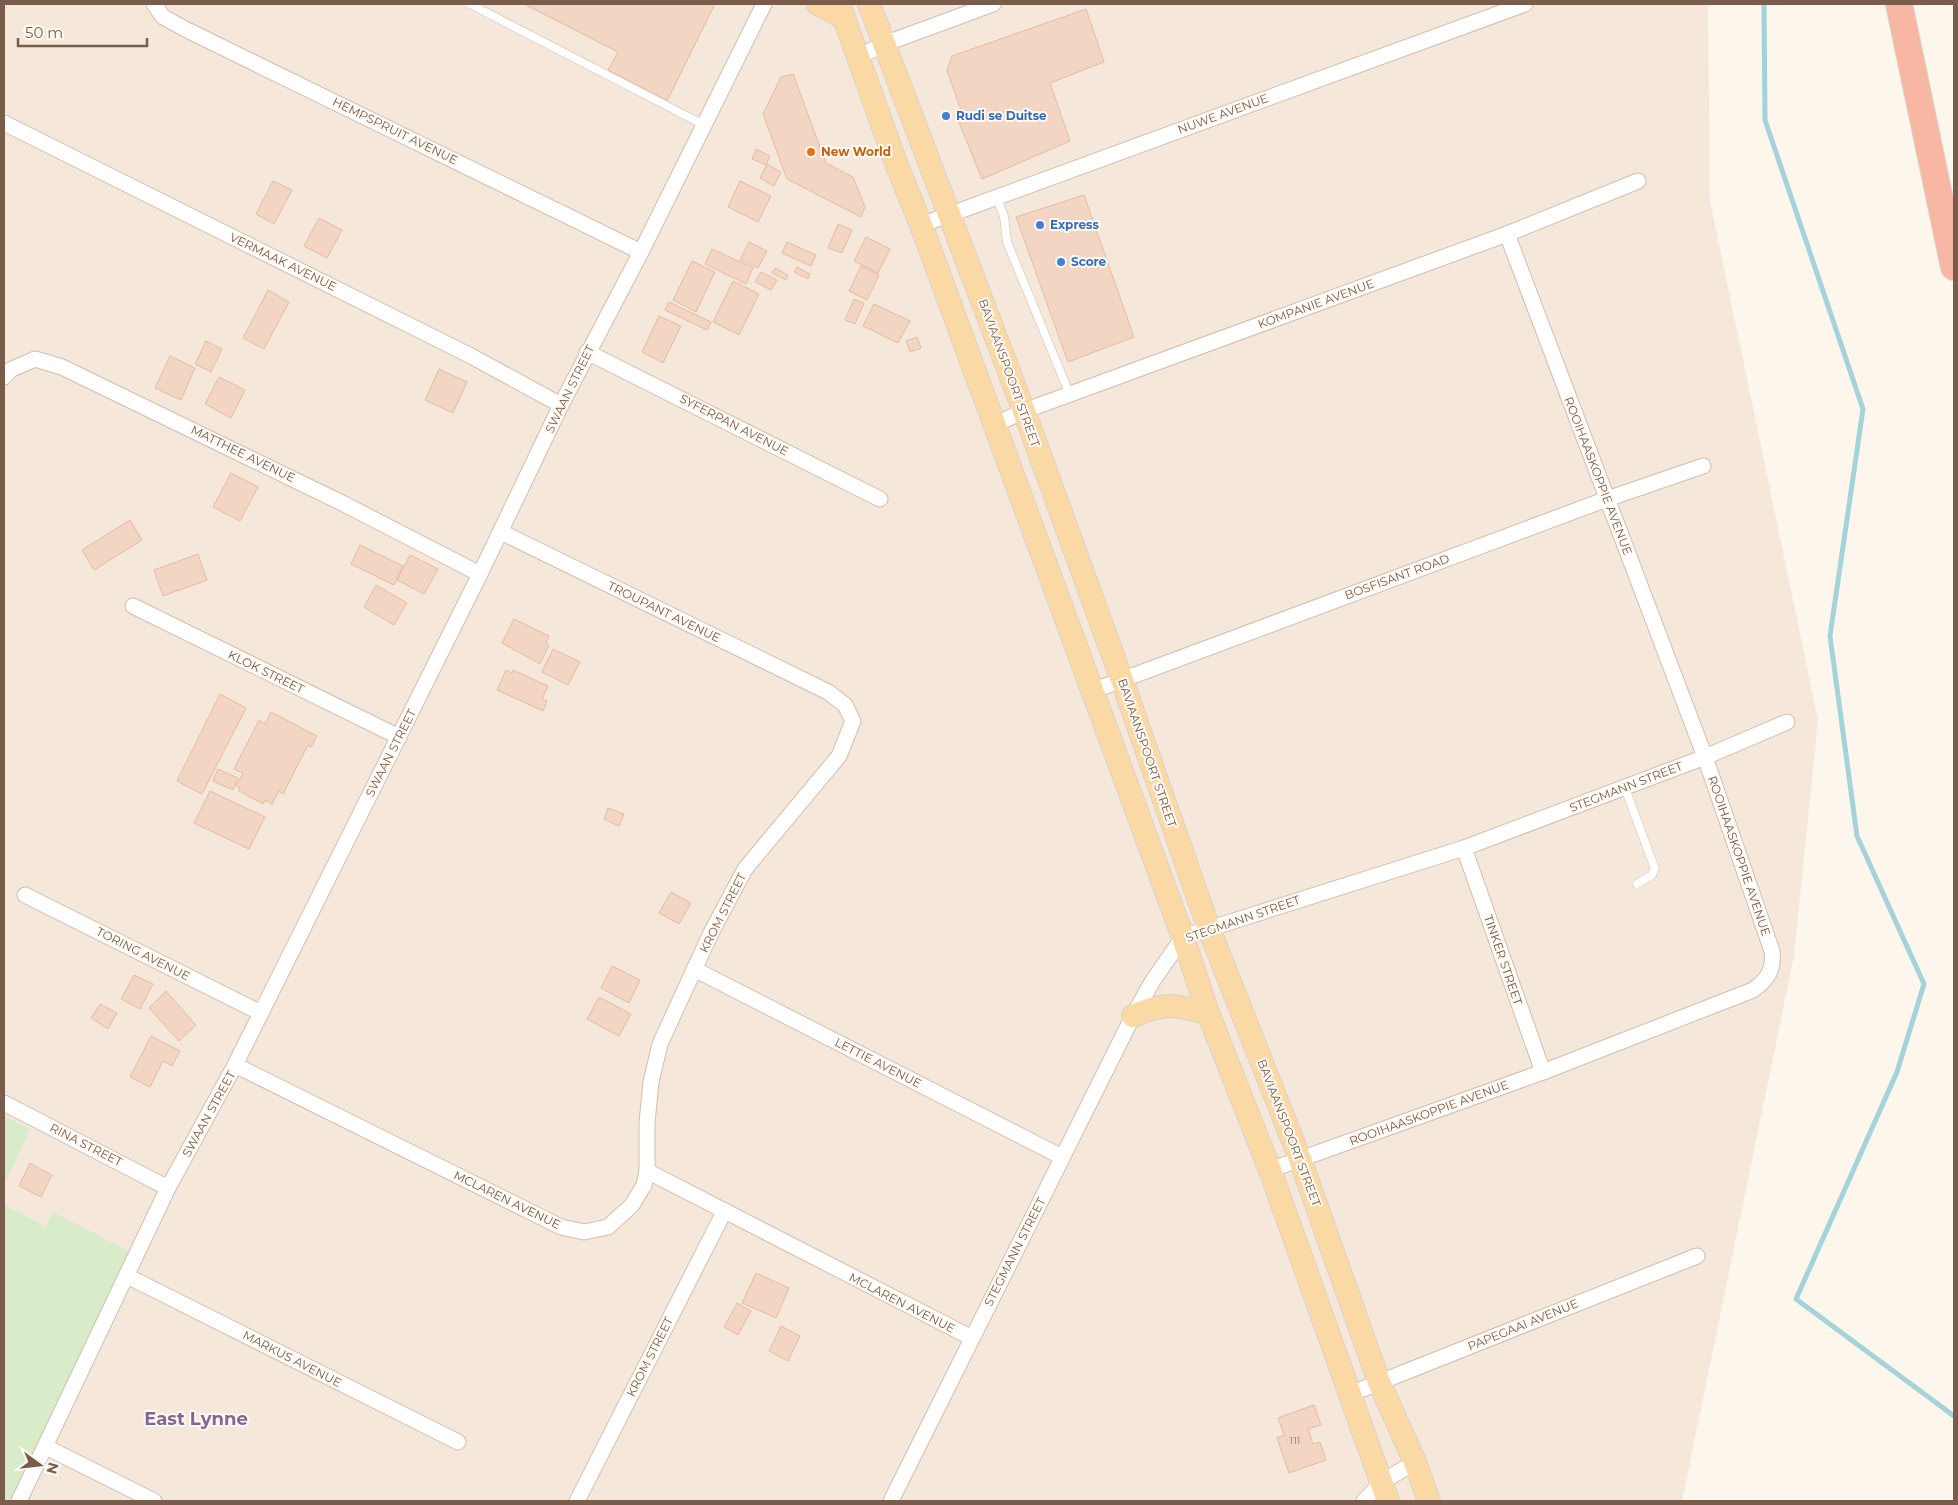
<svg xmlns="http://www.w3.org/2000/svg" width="1958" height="1505" viewBox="0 0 1958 1505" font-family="Montserrat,sans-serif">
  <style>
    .residential { fill: #f5e8da }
    .green { fill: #d8ecc9 }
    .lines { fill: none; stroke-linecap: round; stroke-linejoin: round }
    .stream { stroke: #a5d3da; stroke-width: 5 }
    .building { fill: #f3d5c3; stroke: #e6bba3 }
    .service-casing { stroke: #d1beb0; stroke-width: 9 }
    .minor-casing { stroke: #d1beb0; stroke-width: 17 }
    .primary-casing { stroke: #dad1cd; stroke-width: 24 }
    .motorway-casing { stroke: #dad1cd; stroke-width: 28 }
    .service { stroke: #fff; stroke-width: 8 }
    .minor { stroke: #fff; stroke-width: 15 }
    .primary { stroke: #fbd9a5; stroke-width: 22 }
    .motorway { stroke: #f7b7a3; stroke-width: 26 }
    .shop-dot { fill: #3f7fe0; stroke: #fffaf3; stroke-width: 2 }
    .food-dot { fill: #e8710a; stroke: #fffaf3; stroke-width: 2 }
    .labels { text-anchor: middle; stroke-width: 4; stroke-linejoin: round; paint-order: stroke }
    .number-label { font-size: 10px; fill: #987a6a }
    .street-label { font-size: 12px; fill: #7a5c4d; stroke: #fffaf3 }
    .shop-label { font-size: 12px; font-weight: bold; fill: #366cbe; stroke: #fffaf3; text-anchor: start }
    .food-label { font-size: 12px; font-weight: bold; fill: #c56008; stroke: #fffaf3; text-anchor: start }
    .district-label { font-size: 18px; font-weight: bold; fill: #846695; stroke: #fffaf3 }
  </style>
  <rect width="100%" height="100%" fill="#fdf6ec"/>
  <path class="residential" d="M4,4H1708L1710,201L1818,720L1794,956L1682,1501H4Z"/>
  <g class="green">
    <path d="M4,1116L30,1129L4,1186Z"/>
    <path d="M4,1205L45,1226L53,1212L133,1253L9,1501H4Z"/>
  </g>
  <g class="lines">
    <path class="stream" d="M1764,4L1765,120L1863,409L1830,636L1857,836L1924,984L1897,1072L1796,1299L1954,1416"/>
  </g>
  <g class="building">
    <path d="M524,4H715L667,101L608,70L618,52Z"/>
    <path d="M1086,9L1104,62L1050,83L1070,141L982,179L956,115L962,113L947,70L952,56Z"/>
    <path d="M793,74L826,163L853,177L865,207L861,217L787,179L763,114L781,77Z"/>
    <path d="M756,149L770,156L766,165L752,159Z"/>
    <path d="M767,164L781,172L774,186L760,178Z"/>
    <path d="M273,181L292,190L274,224L256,214Z"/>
    <path d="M740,181L771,196L758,222L728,207Z"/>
    <path d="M1084,195L1134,337L1068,362L1016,217Z"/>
    <path d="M319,218L342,230L327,258L304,246Z"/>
    <path d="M838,224L852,230L842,253L828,248Z"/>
    <path d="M866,237L890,249L878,273L854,261Z"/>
    <path d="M749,242L767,251L758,268L740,260Z"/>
    <path d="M787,242L816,255L811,266L782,253Z"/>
    <path d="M712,249L753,268L746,284L705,264Z"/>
    <path d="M692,261L715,272L696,312L673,300Z"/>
    <path d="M861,266L879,275L867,300L849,291Z"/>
    <path d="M797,267L810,274L808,279L794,272Z"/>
    <path d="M775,268L788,275L786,280L772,273Z"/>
    <path d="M761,272L777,280L771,290L755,282Z"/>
    <path d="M733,281L759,294L739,335L713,322Z"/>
    <path d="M268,290L289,302L264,349L243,338Z"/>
    <path d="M854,299L864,303L855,324L845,320Z"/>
    <path d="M669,302L711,322L707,330L665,310Z"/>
    <path d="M874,304L910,321L898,343L863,326Z"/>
    <path d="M659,316L681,326L663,363L642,352Z"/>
    <path d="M917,337L921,348L910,352L906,341Z"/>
    <path d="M206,341L222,349L211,372L195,364Z"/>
    <path d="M170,356L195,368L181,400L155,388Z"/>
    <path d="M439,369L467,382L453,413L425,400Z"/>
    <path d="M219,377L245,390L231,418L205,404Z"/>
    <path d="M231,473L258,487L240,521L213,507Z"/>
    <path d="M130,520L142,540L94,570L82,550Z"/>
    <path d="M360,545L403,566L394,585L351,564Z"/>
    <path d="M198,554L207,580L163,596L154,570Z"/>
    <path d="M410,555L438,569L424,594L397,580Z"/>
    <path d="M376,585L407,603L394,625L364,607Z"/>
    <path d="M514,619L549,636L546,643L549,645L540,664L502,643Z"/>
    <path d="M553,649L580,662L568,685L542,672Z"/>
    <path d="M506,670L512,673L513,670L548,686L542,699L547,701L543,711L497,690Z"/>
    <path d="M220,694L246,708L202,794L177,781Z"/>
    <path d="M271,712L317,736L311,747L308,745L283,794L279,791L272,804L265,800L263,804L239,791L240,788L236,786L243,773L234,769L259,720L265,724Z"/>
    <path d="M218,769L238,778L233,790L213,781Z"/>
    <path d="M210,791L265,817L249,849L194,823Z"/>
    <path d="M608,808L624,814L619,826L604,819Z"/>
    <path d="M671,892L691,903L679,924L659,913Z"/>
    <path d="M612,966L640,980L629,1003L601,988Z"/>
    <path d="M134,975L153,984L140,1009L121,999Z"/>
    <path d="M166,991L196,1025L179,1041L149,1008Z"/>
    <path d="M599,997L631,1014L619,1036L587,1019Z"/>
    <path d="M100,1004L117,1013L108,1029L91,1018Z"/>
    <path d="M151,1036L180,1051L172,1066L163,1061L150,1087L130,1077Z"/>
    <path d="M30,1163L52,1175L41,1197L19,1186Z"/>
    <path d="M756,1273L789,1288L776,1318L742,1303Z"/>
    <path d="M737,1303L751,1311L738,1335L724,1327Z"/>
    <path d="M781,1326L800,1336L788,1361L769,1351Z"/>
    <path d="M1314,1405L1321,1425L1308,1429L1313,1444L1320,1442L1326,1460L1289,1473L1277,1438L1284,1435L1278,1418Z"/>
  </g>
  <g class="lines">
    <defs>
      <g id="service">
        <path d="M470,4L704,125"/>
        <path d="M996,196L1004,216L1007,242L1070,395"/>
        <path d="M1625,788L1655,869L1652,875L1637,884"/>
      </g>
      <g id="minor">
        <path d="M154,4L163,17L189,31L641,252"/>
        <path d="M858,57L884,44L993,4"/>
        <path d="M4,123L471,356L561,405"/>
        <path d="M921,225L1525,4"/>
        <path d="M587,352L880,499"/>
        <path d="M4,377L10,370L35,359L62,367L344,504L480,574"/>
        <path d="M994,425L1024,411L1507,234L1638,181"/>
        <path d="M133,606L399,737"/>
        <path d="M1092,691L1607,499L1703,466"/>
        <path d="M1464,848L1543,1072"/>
        <path d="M25,895L261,1013"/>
        <path d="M694,969L1062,1157"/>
        <path d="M235,1065L561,1227L584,1232L608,1227L632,1205L644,1185L647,1171V1123L651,1082L660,1044L711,933L745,869L839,756L853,721L845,705L828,692L501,532"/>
        <path d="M4,1103L168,1188"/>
        <path d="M1270,1170L1543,1072L1753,990C1768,979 1774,970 1772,951L1705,757L1507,234"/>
        <path d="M647,1171L972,1338"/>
        <path d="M127,1276L458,1442"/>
        <path d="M1350,1394L1697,1256"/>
        <path d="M46,1447L154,1501"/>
        <path d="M19,1501L168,1188L235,1065L480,574L561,405L641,252L764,4"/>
        <path d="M577,1501L724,1212"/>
        <path d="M891,1501L1133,1016L1152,982L1183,937L1464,848L1705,757L1787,722"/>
        <path d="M1364,1501L1382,1482L1415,1462"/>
      </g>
      <g id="primary">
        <path d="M818,4L844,18"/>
        <path d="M839,4L896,163L921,225L1183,937L1208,1013L1270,1170L1388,1501"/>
        <path d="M869,4L1024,411L1122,680L1209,929L1300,1159L1379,1382L1415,1462L1429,1501"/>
        <path d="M1133,1016C1166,1001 1175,1005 1208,1013"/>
      </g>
      <path id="motorway" d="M1899,4L1954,267"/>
    </defs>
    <use href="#service" class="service-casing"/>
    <use href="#minor" class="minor-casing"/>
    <use href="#primary" class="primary-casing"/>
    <use href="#motorway" class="motorway-casing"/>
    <use href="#service" class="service"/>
    <use href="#minor" class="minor"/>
    <use href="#primary" class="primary"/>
    <use href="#motorway" class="motorway"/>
  </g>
  <g class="shop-dot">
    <circle cx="946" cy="116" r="5"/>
    <circle cx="1040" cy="225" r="5"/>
    <circle cx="1061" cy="262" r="5"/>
  </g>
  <circle class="food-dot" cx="811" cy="152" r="5"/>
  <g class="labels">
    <g class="number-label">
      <text x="1295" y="1444">111</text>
    </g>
    <g class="street-label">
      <text transform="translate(1223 114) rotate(-20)" y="4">NUWE AVENUE</text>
      <text transform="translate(395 131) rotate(26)" y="4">HEMPSPRUIT AVENUE</text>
      <text transform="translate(283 262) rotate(26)" y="4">VERMAAK AVENUE</text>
      <text transform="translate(1316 304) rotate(-20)" y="4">KOMPANIE AVENUE</text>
      <text transform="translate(1009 373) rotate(70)" y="4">BAVIAANSPOORT STREET</text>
      <text transform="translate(570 389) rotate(-64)" y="4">SWAAN STREET</text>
      <text transform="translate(734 425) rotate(27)" y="4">SYFERPAN AVENUE</text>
      <text transform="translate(243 454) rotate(26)" y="4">MATTHEE AVENUE</text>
      <text transform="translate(1598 476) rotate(69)" y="4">ROOIHAASKOPPIE AVENUE</text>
      <text transform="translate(1397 577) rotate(-20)" y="4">BOSFISANT ROAD</text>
      <text transform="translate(664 612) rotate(26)" y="4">TROUPANT AVENUE</text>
      <text transform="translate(266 672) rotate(26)" y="4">KLOK STREET</text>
      <text transform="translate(391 753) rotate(-63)" y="4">SWAAN STREET</text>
      <text transform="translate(1147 753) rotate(71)" y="4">BAVIAANSPOORT STREET</text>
      <text transform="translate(1626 787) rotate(-21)" y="4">STEGMANN STREET</text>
      <text transform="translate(1739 856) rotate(71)" y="4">ROOIHAASKOPPIE AVENUE</text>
      <text transform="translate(723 913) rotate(-63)" y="4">KROM STREET</text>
      <text transform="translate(1243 919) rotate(-19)" y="4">STEGMANN STREET</text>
      <text transform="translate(143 954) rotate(27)" y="4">TORING AVENUE</text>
      <text transform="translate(1503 960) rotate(71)" y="4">TINKER STREET</text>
      <text transform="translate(878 1063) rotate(27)" y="4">LETTIE AVENUE</text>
      <text transform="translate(1429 1113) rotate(-20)" y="4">ROOIHAASKOPPIE AVENUE</text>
      <text transform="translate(209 1114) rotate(-61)" y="4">SWAAN STREET</text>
      <text transform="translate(1289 1133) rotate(69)" y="4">BAVIAANSPOORT STREET</text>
      <text transform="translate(86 1145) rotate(27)" y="4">RINA STREET</text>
      <text transform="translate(507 1200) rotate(26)" y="4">MCLAREN AVENUE</text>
      <text transform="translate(1015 1252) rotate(-63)" y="4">STEGMANN STREET</text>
      <text transform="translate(902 1303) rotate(27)" y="4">MCLAREN AVENUE</text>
      <text transform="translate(1523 1325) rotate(-22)" y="4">PAPEGAAI AVENUE</text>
      <text transform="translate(650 1357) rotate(-63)" y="4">KROM STREET</text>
      <text transform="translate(292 1359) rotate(27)" y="4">MARKUS AVENUE</text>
    </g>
    <g class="shop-label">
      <text x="956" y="120">Rudi se Duitse</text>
      <text x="1050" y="229">Express</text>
      <text x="1071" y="266">Score</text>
    </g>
    <g class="food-label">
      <text x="821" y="156">New World</text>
    </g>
    <g class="district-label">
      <text x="196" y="1425">East Lynne</text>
    </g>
  </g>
  <rect width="1958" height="1505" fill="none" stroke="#7a5c4d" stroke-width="10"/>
  <g transform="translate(40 1465) rotate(105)" stroke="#fffaf3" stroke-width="4" paint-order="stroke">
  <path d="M0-4L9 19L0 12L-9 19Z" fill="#7a5c4d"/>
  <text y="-8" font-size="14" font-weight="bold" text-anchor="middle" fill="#7a5c4d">N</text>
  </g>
  <path d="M18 38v8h129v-8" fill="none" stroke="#7a5c4d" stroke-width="2.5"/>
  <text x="25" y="38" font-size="15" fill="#7a5c4d" stroke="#fffaf3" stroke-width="4" paint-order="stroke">50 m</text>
</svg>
